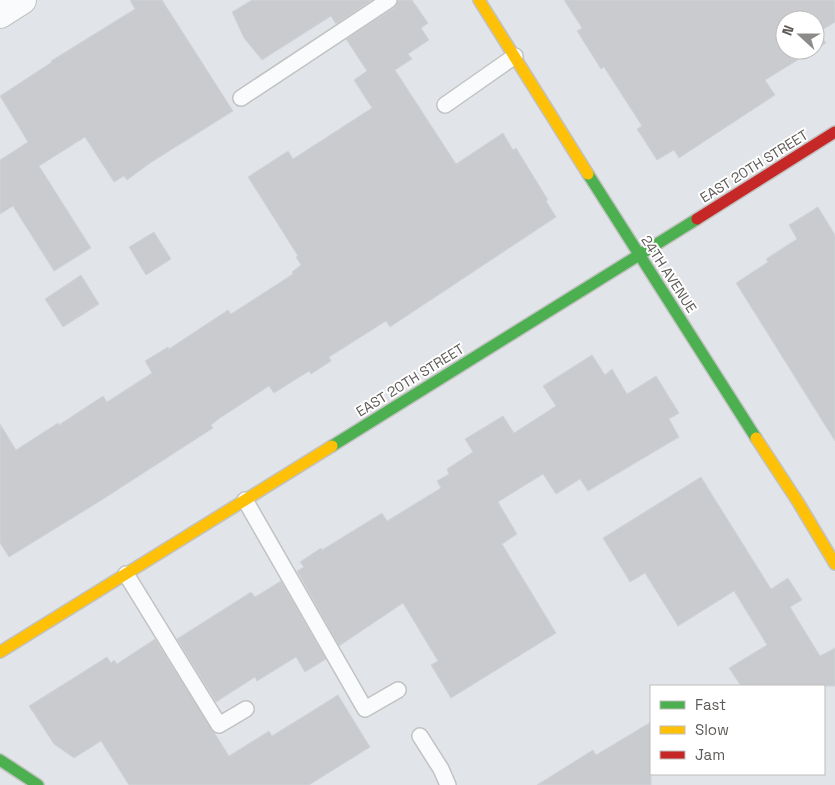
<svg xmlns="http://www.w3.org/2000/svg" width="835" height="785" viewBox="0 0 835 785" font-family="'Space Grotesk',sans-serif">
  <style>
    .building { fill: #cacbce; stroke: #d0d4d8 }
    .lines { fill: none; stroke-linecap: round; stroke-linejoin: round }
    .lane-casing { stroke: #c3c2c2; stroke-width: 18 }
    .street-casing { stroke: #c3c2c2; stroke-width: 30 }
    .fast-casing { stroke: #c2c2c2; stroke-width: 14 }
    .slow-casing { stroke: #c2c2c2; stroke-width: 14 }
    .jam-casing { stroke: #c2c2c2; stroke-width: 14 }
    .lane { stroke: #fafbfc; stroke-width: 15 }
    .street { stroke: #fafbfc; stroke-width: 28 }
    .fast { stroke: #4caf50; stroke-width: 11 }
    .slow { stroke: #ffc107; stroke-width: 11 }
    .jam { stroke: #c62828; stroke-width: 11 }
    .labels { text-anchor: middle; stroke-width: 4; stroke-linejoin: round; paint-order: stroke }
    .street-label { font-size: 14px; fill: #605b58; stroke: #fff }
  </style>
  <rect width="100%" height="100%" fill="#e1e4e8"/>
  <g class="building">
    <path d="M130,0H162L233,111L150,163L127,180L124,176L114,182L85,137L39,166L91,248L54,271L13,206L0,214V160L28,142L0,96L52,62L51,61L135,9Z"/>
    <path d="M252,0H372L336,24L331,16L262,60L244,38L232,12Z"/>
    <path d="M398,0H412L428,23L421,28L429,40L408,54L412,59L395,70L456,164L503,133L513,150L516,148L548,200L546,201L556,217L390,327L386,321L329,357L331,361L311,374L309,371L274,393L269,386L220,418L211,425L213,428L100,501L9,557L0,543V424L16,450L58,423L59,425L103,396L107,402L152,373L145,361L168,347L169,349L228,310L231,314L293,274L292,272L301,265L296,257L298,256L248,177L288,151L293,159L372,108L354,80L367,71L346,39L394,8Z"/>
    <path d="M564,0H835V22L819,32L826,43L815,50V20H785V50H814L765,80L775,95L679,158L674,150L657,160L637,129L642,126L604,67L601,69L577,31L582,28Z"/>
    <path d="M818,207L835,235V441L736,283L768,262L766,259L797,239L789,225Z"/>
    <path d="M154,232L171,259L146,275L129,247Z"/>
    <path d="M81,275L99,304L63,327L45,299Z"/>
    <path d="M592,355L605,375L612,369L627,394L656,376L679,413L669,419L679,437L588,491L580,479L556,494L543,474L498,502L517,534L502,544L556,633L451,698L431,665L438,661L403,603L339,646L297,571L304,567L300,562L321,548L322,550L382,513L387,521L441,488L437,481L449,474L447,469L473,452L465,439L503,416L514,433L556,406L543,386Z"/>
    <path d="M701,477L771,589L788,578L802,600L790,607L820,656L835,648V686H741L729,668L767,645L734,591L678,626L645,573L630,582L603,538Z"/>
    <path d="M281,581L326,659L305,672L296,657L257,681L255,677L216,702L177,639L251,592L255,597Z"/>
    <path d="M155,639L229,756L269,731L272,736L338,695L370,747L309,785H129L101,741L74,758L54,744L29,706L107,657L111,663L114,660L117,664Z"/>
    <path d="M651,722V785H537L593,750L596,755Z"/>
  </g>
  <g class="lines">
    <defs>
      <g id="lane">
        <path d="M241,98L389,0"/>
        <path d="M445,105L515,56"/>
        <path d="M245,500L365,709L398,690"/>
        <path d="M126,574L219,725L246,709"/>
        <path d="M420,736L441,769L448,785"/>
      </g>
      <path id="street" d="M0,14L22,0"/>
      <g id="fast">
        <path d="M588,174L756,438"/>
        <path d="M332,446L697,219"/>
        <path d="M0,760L38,785"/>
      </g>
      <g id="slow">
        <path d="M479,0L588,174"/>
        <path d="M756,438L798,502L835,564"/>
        <path d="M0,652L332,446"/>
      </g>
      <path id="jam" d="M697,219L835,132"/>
    </defs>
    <use href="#lane" class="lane-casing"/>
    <use href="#street" class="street-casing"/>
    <use href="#fast" class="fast-casing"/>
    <use href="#slow" class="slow-casing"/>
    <use href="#jam" class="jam-casing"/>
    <use href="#lane" class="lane"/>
    <use href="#street" class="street"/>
    <use href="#fast" class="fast"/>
    <use href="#slow" class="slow"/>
    <use href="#jam" class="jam"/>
  </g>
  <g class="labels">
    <g class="street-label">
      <text transform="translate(754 166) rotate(-32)" y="5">EAST 20TH STREET</text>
      <text transform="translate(669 274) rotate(57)" y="5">24TH AVENUE</text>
      <text transform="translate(410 380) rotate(-32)" y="5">EAST 20TH STREET</text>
    </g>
  </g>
  <rect x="650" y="685" width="175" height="90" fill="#ffffff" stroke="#bfbdbc"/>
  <rect x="660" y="701" width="25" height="8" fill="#4caf50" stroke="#bfbdbc"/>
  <text x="695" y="710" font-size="15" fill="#605b58">Fast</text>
  <rect x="660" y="726" width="25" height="8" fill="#ffc107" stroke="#bfbdbc"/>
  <text x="695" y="735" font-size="15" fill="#605b58">Slow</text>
  <rect x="660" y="751" width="25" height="8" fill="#c62828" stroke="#bfbdbc"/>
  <text x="695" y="760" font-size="15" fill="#605b58">Jam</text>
  <g transform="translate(800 35) rotate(291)"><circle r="24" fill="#ffffff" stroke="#bfbdbc"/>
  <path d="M0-4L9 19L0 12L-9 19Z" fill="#8d8b8a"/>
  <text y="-8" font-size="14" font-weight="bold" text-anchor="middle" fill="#605b58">N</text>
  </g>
</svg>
